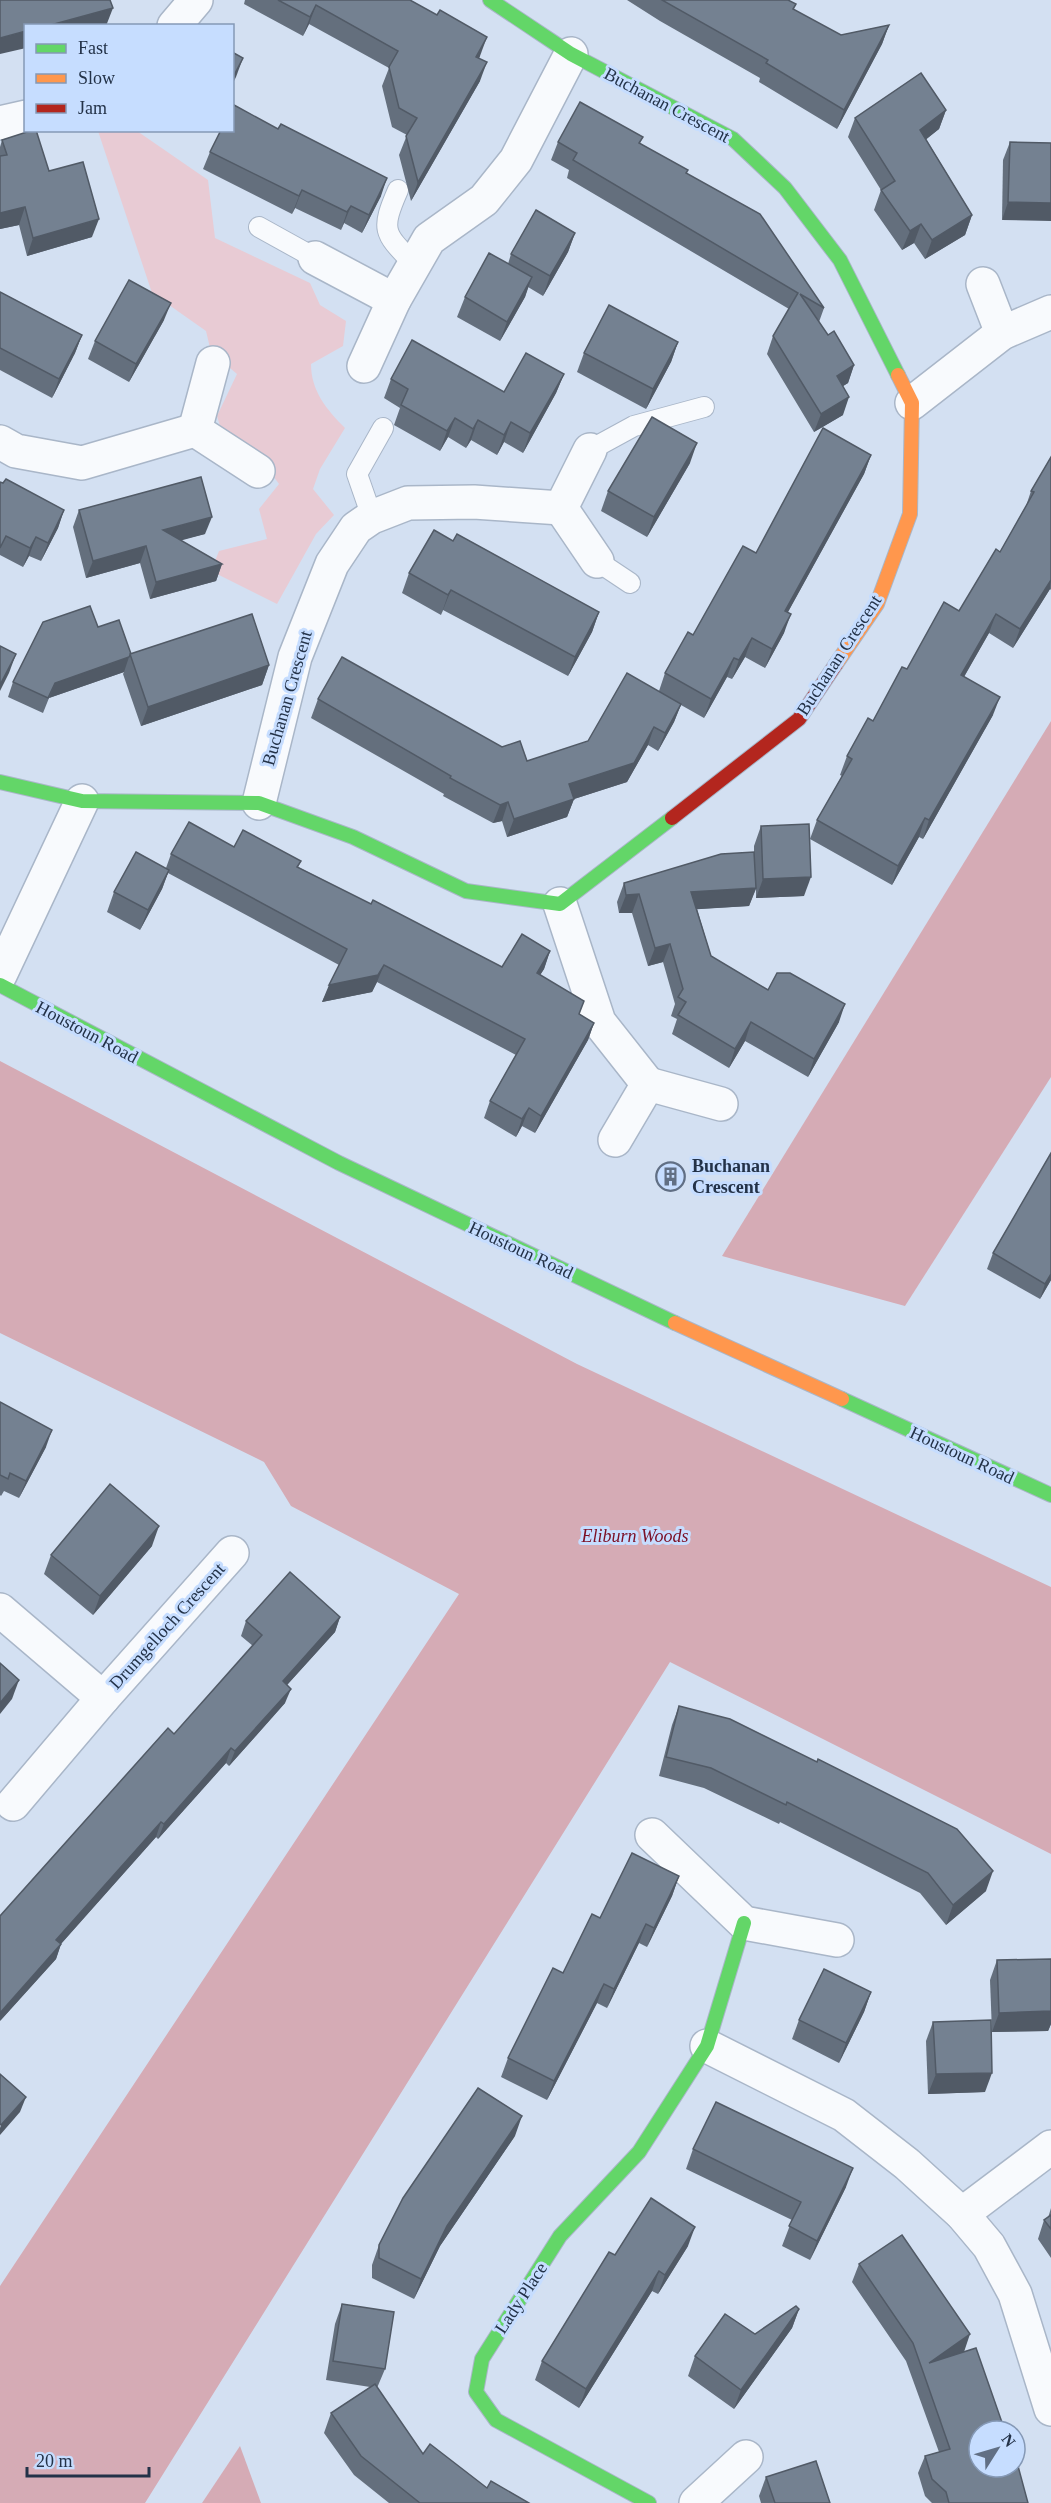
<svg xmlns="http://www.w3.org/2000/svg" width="1051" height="2503" viewBox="0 0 1051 2503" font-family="'Times New Roman',serif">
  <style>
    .green { fill: #e8cbd4 }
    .forest { fill: #d5abb5 }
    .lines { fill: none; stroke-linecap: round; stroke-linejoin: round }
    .lane-casing { stroke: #a9b6c8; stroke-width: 22 }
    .street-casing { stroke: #a9b6c8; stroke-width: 36 }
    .fast-casing { stroke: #a9b6c8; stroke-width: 16 }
    .slow-casing { stroke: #a9b6c8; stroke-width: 16 }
    .jam-casing { stroke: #a9b6c8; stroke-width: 16 }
    .lane { stroke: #f8fafd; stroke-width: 20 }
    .street { stroke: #f8fafd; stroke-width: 33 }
    .fast { stroke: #63d668; stroke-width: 14 }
    .slow { stroke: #ff974d; stroke-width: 14 }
    .jam { stroke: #b3261e; stroke-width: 14 }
    .wall { fill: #646f7d }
    .shaded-wall { fill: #515a66 }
    .building { fill: #748191; stroke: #515a66; stroke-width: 1.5 }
    .labels { text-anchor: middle; stroke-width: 6; stroke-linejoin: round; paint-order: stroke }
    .street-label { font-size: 18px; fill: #233248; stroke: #c6ddff }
    .poi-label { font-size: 18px; font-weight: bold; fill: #233248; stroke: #c6ddff; text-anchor: start }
    .park-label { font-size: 18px; font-style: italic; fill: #7c1026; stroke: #c6ddff }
  </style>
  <rect width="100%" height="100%" fill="#d3e0f2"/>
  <path class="green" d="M98,131H137L208,180L215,238L310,283L320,305L346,321L343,346L311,364C311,391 327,410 345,428L320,469L313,489L334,515L316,534L277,604L211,571L219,551L267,539L259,509L279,484L266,466L223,436L217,416L237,374L211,352L206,331L152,293Z"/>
  <g class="forest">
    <path d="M1051,721V1077L905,1306L722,1256Z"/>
    <path d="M0,1061L577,1364L1051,1587V1854L670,1662L145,2503H0V2286L459,1594L291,1506L264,1462L0,1333Z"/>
    <path d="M240,2446L261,2503H202Z"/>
  </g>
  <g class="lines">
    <defs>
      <g id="lane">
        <path d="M398,190C380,231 384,233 414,264"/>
        <path d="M259,227L315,258"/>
        <path d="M590,450L634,426L704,407"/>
        <path d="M372,517L357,474L383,428"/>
        <path d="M597,561L630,583"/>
      </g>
      <g id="street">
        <path d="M174,26L196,0"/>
        <path d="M0,123L26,117"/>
        <path d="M315,258L394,300"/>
        <path d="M983,284L1002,333"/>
        <path d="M213,363L195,430L258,471"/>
        <path d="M364,366L394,300L429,239L484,200L516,160L571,54"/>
        <path d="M912,403L1002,333L1051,312"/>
        <path d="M0,442L16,451L82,463L195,430"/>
        <path d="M561,508L597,561"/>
        <path d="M259,803L295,657L332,564L356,528L372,517L408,503L474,502L561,508L590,450"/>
        <path d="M560,904L599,1022L648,1084"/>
        <path d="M0,975L82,801"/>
        <path d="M615,1140L648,1084L721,1104"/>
        <path d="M0,1610L103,1698L232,1553"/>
        <path d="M13,1804L103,1698"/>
        <path d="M652,1835L744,1923L837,1940"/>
        <path d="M707,2046L844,2115L907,2164L962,2214L989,2246L1015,2294L1051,2409"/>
        <path d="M962,2214L1051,2147"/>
        <path d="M696,2503L746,2457"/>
      </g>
      <g id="fast">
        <path d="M490,0L571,54L733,139L785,188L840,260L898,375"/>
        <path d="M0,782L82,801L259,803L353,837L466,891L560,904L672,818"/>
        <path d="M0,985L339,1163L675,1323"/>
        <path d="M842,1399L1051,1495"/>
        <path d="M649,2503L496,2420L476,2392L482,2359L560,2236L639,2152L707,2046L744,1923"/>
      </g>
      <g id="slow">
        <path d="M836,664L877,604L910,514L912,403L898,375"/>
        <path d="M675,1323L842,1399"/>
      </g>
      <path id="jam" d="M672,818L799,719L836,664"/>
    </defs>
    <use href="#lane" class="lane-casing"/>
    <use href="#street" class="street-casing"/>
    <use href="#fast" class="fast-casing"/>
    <use href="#slow" class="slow-casing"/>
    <use href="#jam" class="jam-casing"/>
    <use href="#lane" class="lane"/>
    <use href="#street" class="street"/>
    <use href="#fast" class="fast"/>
    <use href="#slow" class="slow"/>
    <use href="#jam" class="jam"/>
  </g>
  <g class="wall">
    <path d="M245,0H410L480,56L479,58L480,81L411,201L399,155L407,135L392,127L382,86L389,68L309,24L303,36L244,4Z"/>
    <path d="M627,0H788L796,4L793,10L841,35L889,25L882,44L837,129L759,82L760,78L660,21Z"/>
    <path d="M946,110L939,129L926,139L972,215L965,235L925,259L914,243L902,250L874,210L881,190L848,137L855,118Z"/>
    <path d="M643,137L640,143L687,173L824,308L819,322L828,335L854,365L848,383L843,386V415L814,432L767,354L773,336L789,309L567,178L569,170L551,160L558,142Z"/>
    <path d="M2,140L49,171L92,237L27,256L19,225L0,229V147Z"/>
    <path d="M1010,142L1051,143L1002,220L1003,160Z"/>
    <path d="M210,152L381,196L362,233L344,223L341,230L295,208L292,214L203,169Z"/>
    <path d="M575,233L568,252L543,296L528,287L525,297L500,341L457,317L465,297L508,264L511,254Z"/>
    <path d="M0,292L82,335L75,353L52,398L0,370Z"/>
    <path d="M164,320L129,382L88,359L95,341Z"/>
    <path d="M678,342L671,362L646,409L577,372L584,353Z"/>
    <path d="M564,374L556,393L523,453L504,442L497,455L471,440L466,448L448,437L440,451L394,425L400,408L384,398L391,379L504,392Z"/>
    <path d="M871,455L864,474L788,612L784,633L765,668L745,657L732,679L727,677L704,718L681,705L674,722L658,751L648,745L627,782L574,799L567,817L507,837L502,821L493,823L443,796L444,794L311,718L318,699L527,761L588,741L659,691L665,673L693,635L756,553Z"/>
    <path d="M1051,457V590L1050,589L1013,648L989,633L964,677L993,715L923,839L919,837L892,885L810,839L817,820L842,776L840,775L847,756L873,721L907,669L959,611L1000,552L1026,506L1031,491Z"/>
    <path d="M690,463L647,537L601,511L608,491Z"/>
    <path d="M0,482L64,510L58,528L41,561L29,556L23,567L0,555Z"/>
    <path d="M79,510L205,534L180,540L222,564L216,581L150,599L140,563L86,578L73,527Z"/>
    <path d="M453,541L599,612L592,632L568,676L443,610L441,615L402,593L409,573Z"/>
    <path d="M98,627L131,654L269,665L262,685L141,726L123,674L124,672L49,698L43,713L8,697L13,682Z"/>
    <path d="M761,826L804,896L756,898V889L749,906L697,909L711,956L768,990L839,1022L808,1077L745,1041L729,1068L672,1034L677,1019L671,1016L675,1004L663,962L648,966L632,913H619L617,902L624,883L754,852V846Z"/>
    <path d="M171,854L301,861L298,867L371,904L502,967L550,951L544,969L540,975L579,1014L594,1023L588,1040L535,1133L522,1126L516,1137L484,1118L490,1101L516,1055L377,982L372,992L322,1002L339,965L168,873L162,889L140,930L107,912L114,892L166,868Z"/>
    <path d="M1051,1153V1280L1040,1299L987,1269L993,1253Z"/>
    <path d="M0,1402L46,1447L19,1498L4,1491L1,1496L0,1495Z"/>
    <path d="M152,1546L93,1615L44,1574L51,1555Z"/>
    <path d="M340,1617L335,1632L287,1685L285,1703L229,1766L226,1763L158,1839L156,1837L61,1944L56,1959L0,2021L174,1734L253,1646L241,1636L246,1621Z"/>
    <path d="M679,1706L986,1891L946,1925L920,1893L780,1822L779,1824L704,1788L659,1776L672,1725Z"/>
    <path d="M679,1876L672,1896L647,1947L639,1943L607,2008L597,2003L547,2100L501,2077L508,2058L600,1918Z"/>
    <path d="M1051,1959V2024L1048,2031L992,2032L990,1980L997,1960Z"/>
    <path d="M871,1992L864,2012L839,2063L792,2039L799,2020Z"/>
    <path d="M933,2022L985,2092L928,2094L926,2041Z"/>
    <path d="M515,2136L440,2246L414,2299L372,2278V2265L379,2245Z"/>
    <path d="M693,2149L846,2187L810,2260L782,2246L792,2220L686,2169Z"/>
    <path d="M1051,2208V2258L1038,2239L1044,2220L1048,2218Z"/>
    <path d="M688,2246L658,2294L652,2291L579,2408L535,2380L542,2361L615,2255Z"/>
    <path d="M859,2264L964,2352L962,2353L1028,2503H932L925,2496L918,2473L925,2456L939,2452L906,2361L852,2282Z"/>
    <path d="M342,2304L385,2369L377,2388L423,2454L487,2488L529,2503H389L354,2475L324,2433L331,2413L370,2387L326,2380L335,2324Z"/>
    <path d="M799,2309L792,2328L734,2409L688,2376L695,2356L755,2334Z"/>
    <path d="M766,2477L830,2503H761L759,2496Z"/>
  </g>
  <g class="shaded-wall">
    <path d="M316,5L309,24L303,36L310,17Z"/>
    <path d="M113,8L106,26H47Z"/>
    <path d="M889,25L882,44L837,129L844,110Z"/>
    <path d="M26,31V48L0,54V38Z"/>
    <path d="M487,37L480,56L470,75L476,57Z"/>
    <path d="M243,58L236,77L232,85V79Z"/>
    <path d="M487,62L480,81L411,201L418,182Z"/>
    <path d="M946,110L939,129L913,150L920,130Z"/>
    <path d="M387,178L381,196L362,233L369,215Z"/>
    <path d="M302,190L295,208L292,214L299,196Z"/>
    <path d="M1008,202L1051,203V221L1002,220Z"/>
    <path d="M351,206L344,223L341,230L347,212Z"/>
    <path d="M25,207L19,225L0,229V213Z"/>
    <path d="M972,215L965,235L925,259L932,240Z"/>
    <path d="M99,219L92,237L27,256L33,238Z"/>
    <path d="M921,224L914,243L902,250L910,231Z"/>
    <path d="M575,233L568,252L543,296L550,276Z"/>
    <path d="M532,277L525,297L500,341L507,322Z"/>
    <path d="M171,303L164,320L129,382L136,364Z"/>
    <path d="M82,335L75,353L52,398L59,379Z"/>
    <path d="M678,342L671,362L646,409L653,389Z"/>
    <path d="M854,365L848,383L830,394L837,376Z"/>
    <path d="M564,374L556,393L523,453L530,433Z"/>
    <path d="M849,397L843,415L814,432L821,414Z"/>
    <path d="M455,418L448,437L440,451L447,431Z"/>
    <path d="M478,420L471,440L466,448L473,429Z"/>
    <path d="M511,422L504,442L497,455L504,435Z"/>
    <path d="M697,443L690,463L647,537L654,517Z"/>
    <path d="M871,455L864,474L778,630L785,611Z"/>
    <path d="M64,510L58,528L41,561L48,543Z"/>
    <path d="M212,517L205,534L157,547L163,530Z"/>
    <path d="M36,537L29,556L23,567L30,548Z"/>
    <path d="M146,546L140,563L86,578L93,561Z"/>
    <path d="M222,564L216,581L150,599L156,582Z"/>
    <path d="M1051,580L1050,589L1013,648L1020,629Z"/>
    <path d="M451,590L441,615L448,595Z"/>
    <path d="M599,612L592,632L568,676L575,657Z"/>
    <path d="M791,614L784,633L765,668L772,649Z"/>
    <path d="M996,614L989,633L954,694L961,675Z"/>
    <path d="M752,638L745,657L732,679L739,660Z"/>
    <path d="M16,654L9,673L0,691V685Z"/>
    <path d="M129,657L124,672L49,698L43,713L55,683Z"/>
    <path d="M734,658L727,677L704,718L711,699Z"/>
    <path d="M269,665L262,685L141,726L148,707Z"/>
    <path d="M1000,697L993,715L923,839L929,820Z"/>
    <path d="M681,704L674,722L658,751L665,733Z"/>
    <path d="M654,727L648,745L627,782L574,799L567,817L507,837L514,819L569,784Z"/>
    <path d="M508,802L502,821L493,823L500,805Z"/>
    <path d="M925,818L919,837L892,885L898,866Z"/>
    <path d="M169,870L162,889L140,930L148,910Z"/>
    <path d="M811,877L804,896L756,898L763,879Z"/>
    <path d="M756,888L749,906L685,910L691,892Z"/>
    <path d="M639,894L632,913H619L626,895Z"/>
    <path d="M670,944L663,962L648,966L655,948Z"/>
    <path d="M550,951L544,969L530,991L537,973Z"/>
    <path d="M384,965L377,982L372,992L322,1002L329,985Z"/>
    <path d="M845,1004L839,1022L808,1077L814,1059Z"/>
    <path d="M751,1022L745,1041L729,1068L735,1049Z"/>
    <path d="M594,1023L588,1040L535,1133L541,1116Z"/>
    <path d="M529,1108L522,1126L516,1137L522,1119Z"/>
    <path d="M1051,1274V1280L1040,1299L1045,1284Z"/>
    <path d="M52,1430L46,1447L19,1498L26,1481Z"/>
    <path d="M159,1526L152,1546L93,1615L100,1596Z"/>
    <path d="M340,1617L335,1632L277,1696L283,1681Z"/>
    <path d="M19,1680L12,1699L0,1714V1703Z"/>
    <path d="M291,1689L285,1703L229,1766L235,1751Z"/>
    <path d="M231,1748L226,1763L158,1839L164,1824Z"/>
    <path d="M161,1822L156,1837L51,1955L56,1940Z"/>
    <path d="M993,1871L986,1891L946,1925L953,1905Z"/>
    <path d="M679,1876L672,1896L647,1947L654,1928Z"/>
    <path d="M646,1924L639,1943L607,2008L614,1989Z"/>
    <path d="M61,1944L56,1959L0,2021V2013Z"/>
    <path d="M604,1984L597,2003L547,2100L554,2081Z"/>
    <path d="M871,1992L864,2012L839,2063L846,2043Z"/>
    <path d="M1051,2008V2024L1048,2031L992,2032L999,2013Z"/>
    <path d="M992,2073L985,2092L928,2094L936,2074Z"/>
    <path d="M26,2097L20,2112L0,2135V2128L1,2125Z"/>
    <path d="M522,2116L515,2136L440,2246L414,2299L421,2279L447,2226Z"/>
    <path d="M853,2168L846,2187L810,2260L817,2241Z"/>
    <path d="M695,2227L688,2246L658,2294L665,2275Z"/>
    <path d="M659,2271L652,2291L579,2408L586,2389Z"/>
    <path d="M799,2309L792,2328L734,2409L741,2390Z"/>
    <path d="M970,2334L964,2352L925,2379L929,2363Z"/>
  </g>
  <g class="building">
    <path d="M0,0H110L113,8L47,26H26V31L0,38Z"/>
    <path d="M278,0H410L437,15L440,10L487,37L476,57L487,62L418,182L406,136L417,118L399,108L389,67L398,51L316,5L310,17Z"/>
    <path d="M662,0H788L796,4L793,9L841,35L889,25L844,110L766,63L768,60Z"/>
    <path d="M232,52L243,58L232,79Z"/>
    <path d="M921,73L946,110L920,130L972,215L932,240L921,224L910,231L881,190L895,181L855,118Z"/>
    <path d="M580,102L643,137L639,143L688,170L686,173L760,214L824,308L800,294L828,335L834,331L854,365L837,376L849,397L821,414L773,336L798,293L573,160L577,153L558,142Z"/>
    <path d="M234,105L278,129L281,124L387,178L369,215L351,206L347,212L302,190L299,196L210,152L221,130H232V108Z"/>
    <path d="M33,130H36L49,171L83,162L99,219L33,238L25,207L0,213V156L7,155L2,140Z"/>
    <path d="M1010,142L1051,143V203L1008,202Z"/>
    <path d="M536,210L575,233L550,276L511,254Z"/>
    <path d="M489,253L532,277L507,322L465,297Z"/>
    <path d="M129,280L171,303L136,364L95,341Z"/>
    <path d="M0,292L82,335L59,379L0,348Z"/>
    <path d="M609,305L678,342L653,389L584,353Z"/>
    <path d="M412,340L504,392L526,353L564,374L530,433L511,422L504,435L478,420L473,429L455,418L447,431L401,405L408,389L391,379Z"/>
    <path d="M652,417L697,443L654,517L608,491Z"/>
    <path d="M823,428L871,455L785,611L791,614L772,649L752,638L739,660L734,658L711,699L665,673L688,632L693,635L743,546L756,553Z"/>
    <path d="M1051,457V580L1020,629L996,614L961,675L1000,697L929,820L925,818L898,866L817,820L852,759L847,756L868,718L873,721L902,667L907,669L944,602L959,611L996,549L1000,552L1034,492L1031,491Z"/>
    <path d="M201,477L212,517L163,530L222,564L156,582L146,546L93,561L79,510Z"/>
    <path d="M6,479L64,510L48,543L36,537L30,548L6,536L0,548V482L3,483Z"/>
    <path d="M434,530L453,541L457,534L599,612L575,657L451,590L448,595L409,573Z"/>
    <path d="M90,606L98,627L119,620L131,654L129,657L55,683L48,698L13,682L43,622Z"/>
    <path d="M252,614L269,665L148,707L130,654Z"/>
    <path d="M0,646L16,654L0,685Z"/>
    <path d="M342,657L502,747L520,741L527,761L588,741L627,673L681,704L665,733L654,727L634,763L569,784L574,799L514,819L508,802L500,805L450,778L451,776L318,699Z"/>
    <path d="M189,822L234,847L243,830L301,861L297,867L371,904L373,900L502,967L522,934L550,951L537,973L584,1001L579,1014L594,1023L541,1116L529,1108L522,1119L490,1101L525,1039L384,965L378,975L329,985L347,949L171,854Z"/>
    <path d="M809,824L811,877L763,879L761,826Z"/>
    <path d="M136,852L169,870L148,910L114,892Z"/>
    <path d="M754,852L756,888L691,892L711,956L768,990L777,973H790L845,1004L814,1059L751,1022L735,1049L678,1015L686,1002L678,997L683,989L670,944L655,948L639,894L626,895L624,883L721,854Z"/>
    <path d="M1051,1153V1274L1045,1284L993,1253Z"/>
    <path d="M0,1402L52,1430L26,1481L10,1473L8,1479L0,1475Z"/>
    <path d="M110,1484L159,1526L100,1596L51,1555Z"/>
    <path d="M290,1572L340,1617L283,1681L291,1689L235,1751L231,1748L164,1824L161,1822L56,1940L61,1944L0,2013V1916L168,1728L174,1734L262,1635L246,1621Z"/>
    <path d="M0,1663L19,1680L0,1703Z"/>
    <path d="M679,1706L730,1719L817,1762L818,1759L957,1829L993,1871L953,1905L928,1873L787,1802L786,1805L711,1768L666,1757Z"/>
    <path d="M632,1853L679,1876L654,1928L646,1924L614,1989L604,1984L554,2081L508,2058L553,1968L563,1973L592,1914L600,1918Z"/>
    <path d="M1051,1959V2011L999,2013L997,1960Z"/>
    <path d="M824,1969L871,1992L846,2043L799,2020Z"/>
    <path d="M991,2020L992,2073L936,2074L933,2022Z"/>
    <path d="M0,2074L26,2097L1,2125L0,2124Z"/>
    <path d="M478,2088L522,2116L447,2226L421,2279L379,2258V2245L403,2198Z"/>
    <path d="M716,2102L853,2168L817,2241L789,2226L801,2202L693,2149Z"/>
    <path d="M651,2198L695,2227L665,2275L659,2271L586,2389L542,2361L609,2252L615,2255Z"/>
    <path d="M1051,2215V2229L1044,2220Z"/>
    <path d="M902,2235L970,2334L929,2363L976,2348L1005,2431H979V2467H1015V2455L1028,2503H949L946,2492L932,2479L925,2456L950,2449L913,2343L859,2264Z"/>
    <path d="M342,2304L394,2312L385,2369L333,2361Z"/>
    <path d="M796,2306L799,2309L741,2390L695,2356L725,2314L755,2334Z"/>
    <path d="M375,2384L423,2454L430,2444L487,2488L491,2481L529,2503H420L361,2456L331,2413Z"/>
    <path d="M816,2461L830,2503H775L766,2477Z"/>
  </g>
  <defs>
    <symbol id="building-ring" viewBox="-11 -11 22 22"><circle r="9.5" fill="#c6ddff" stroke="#616f84" stroke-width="1.5"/><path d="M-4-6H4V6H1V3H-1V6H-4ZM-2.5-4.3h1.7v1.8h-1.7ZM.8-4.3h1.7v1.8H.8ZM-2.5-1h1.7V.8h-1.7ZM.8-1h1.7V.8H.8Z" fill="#616f84"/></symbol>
  </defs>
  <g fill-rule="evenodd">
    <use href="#building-ring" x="654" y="1160" width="33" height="33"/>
  </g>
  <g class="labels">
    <g class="street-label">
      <text transform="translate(667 105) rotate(28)" y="6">Buchanan Crescent</text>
      <text transform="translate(839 655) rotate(-57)" y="6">Buchanan Crescent</text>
      <text transform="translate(287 698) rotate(-74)" y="6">Buchanan Crescent</text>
      <text transform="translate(87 1032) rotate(28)" y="6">Houstoun Road</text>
      <text transform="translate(521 1250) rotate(25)" y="6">Houstoun Road</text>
      <text transform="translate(962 1455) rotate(25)" y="6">Houstoun Road</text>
      <text transform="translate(167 1626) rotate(-48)" y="6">Drumgelloch Crescent</text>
      <text transform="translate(521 2298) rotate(-57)" y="6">Lady Place</text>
    </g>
    <g class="poi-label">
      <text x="692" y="1172">Buchanan<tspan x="692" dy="21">Crescent</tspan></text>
    </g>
    <g class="park-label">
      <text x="635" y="1542">Eliburn Woods</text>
    </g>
  </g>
  <rect x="24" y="24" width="210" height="108" fill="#c6ddff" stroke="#8599b6" stroke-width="1.5"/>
  <rect x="36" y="44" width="30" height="9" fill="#63d668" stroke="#8599b6" stroke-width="1.5"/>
  <text x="78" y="54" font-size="18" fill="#233248">Fast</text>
  <rect x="36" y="74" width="30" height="9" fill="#ff974d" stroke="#8599b6" stroke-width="1.5"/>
  <text x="78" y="84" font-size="18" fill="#233248">Slow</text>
  <rect x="36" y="104" width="30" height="9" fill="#b3261e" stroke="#8599b6" stroke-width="1.5"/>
  <text x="78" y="114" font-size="18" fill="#233248">Jam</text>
  <g transform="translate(997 2449) rotate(53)"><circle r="28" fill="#c6ddff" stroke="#8599b6" stroke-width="1.5"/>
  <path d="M0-4.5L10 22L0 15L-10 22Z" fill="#616f84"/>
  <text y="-9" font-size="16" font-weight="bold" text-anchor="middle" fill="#233248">N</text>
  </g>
  <path d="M27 2467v9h122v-9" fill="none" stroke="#233248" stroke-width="3"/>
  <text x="36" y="2467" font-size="18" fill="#233248" stroke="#c6ddff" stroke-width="4.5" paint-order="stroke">20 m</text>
</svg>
